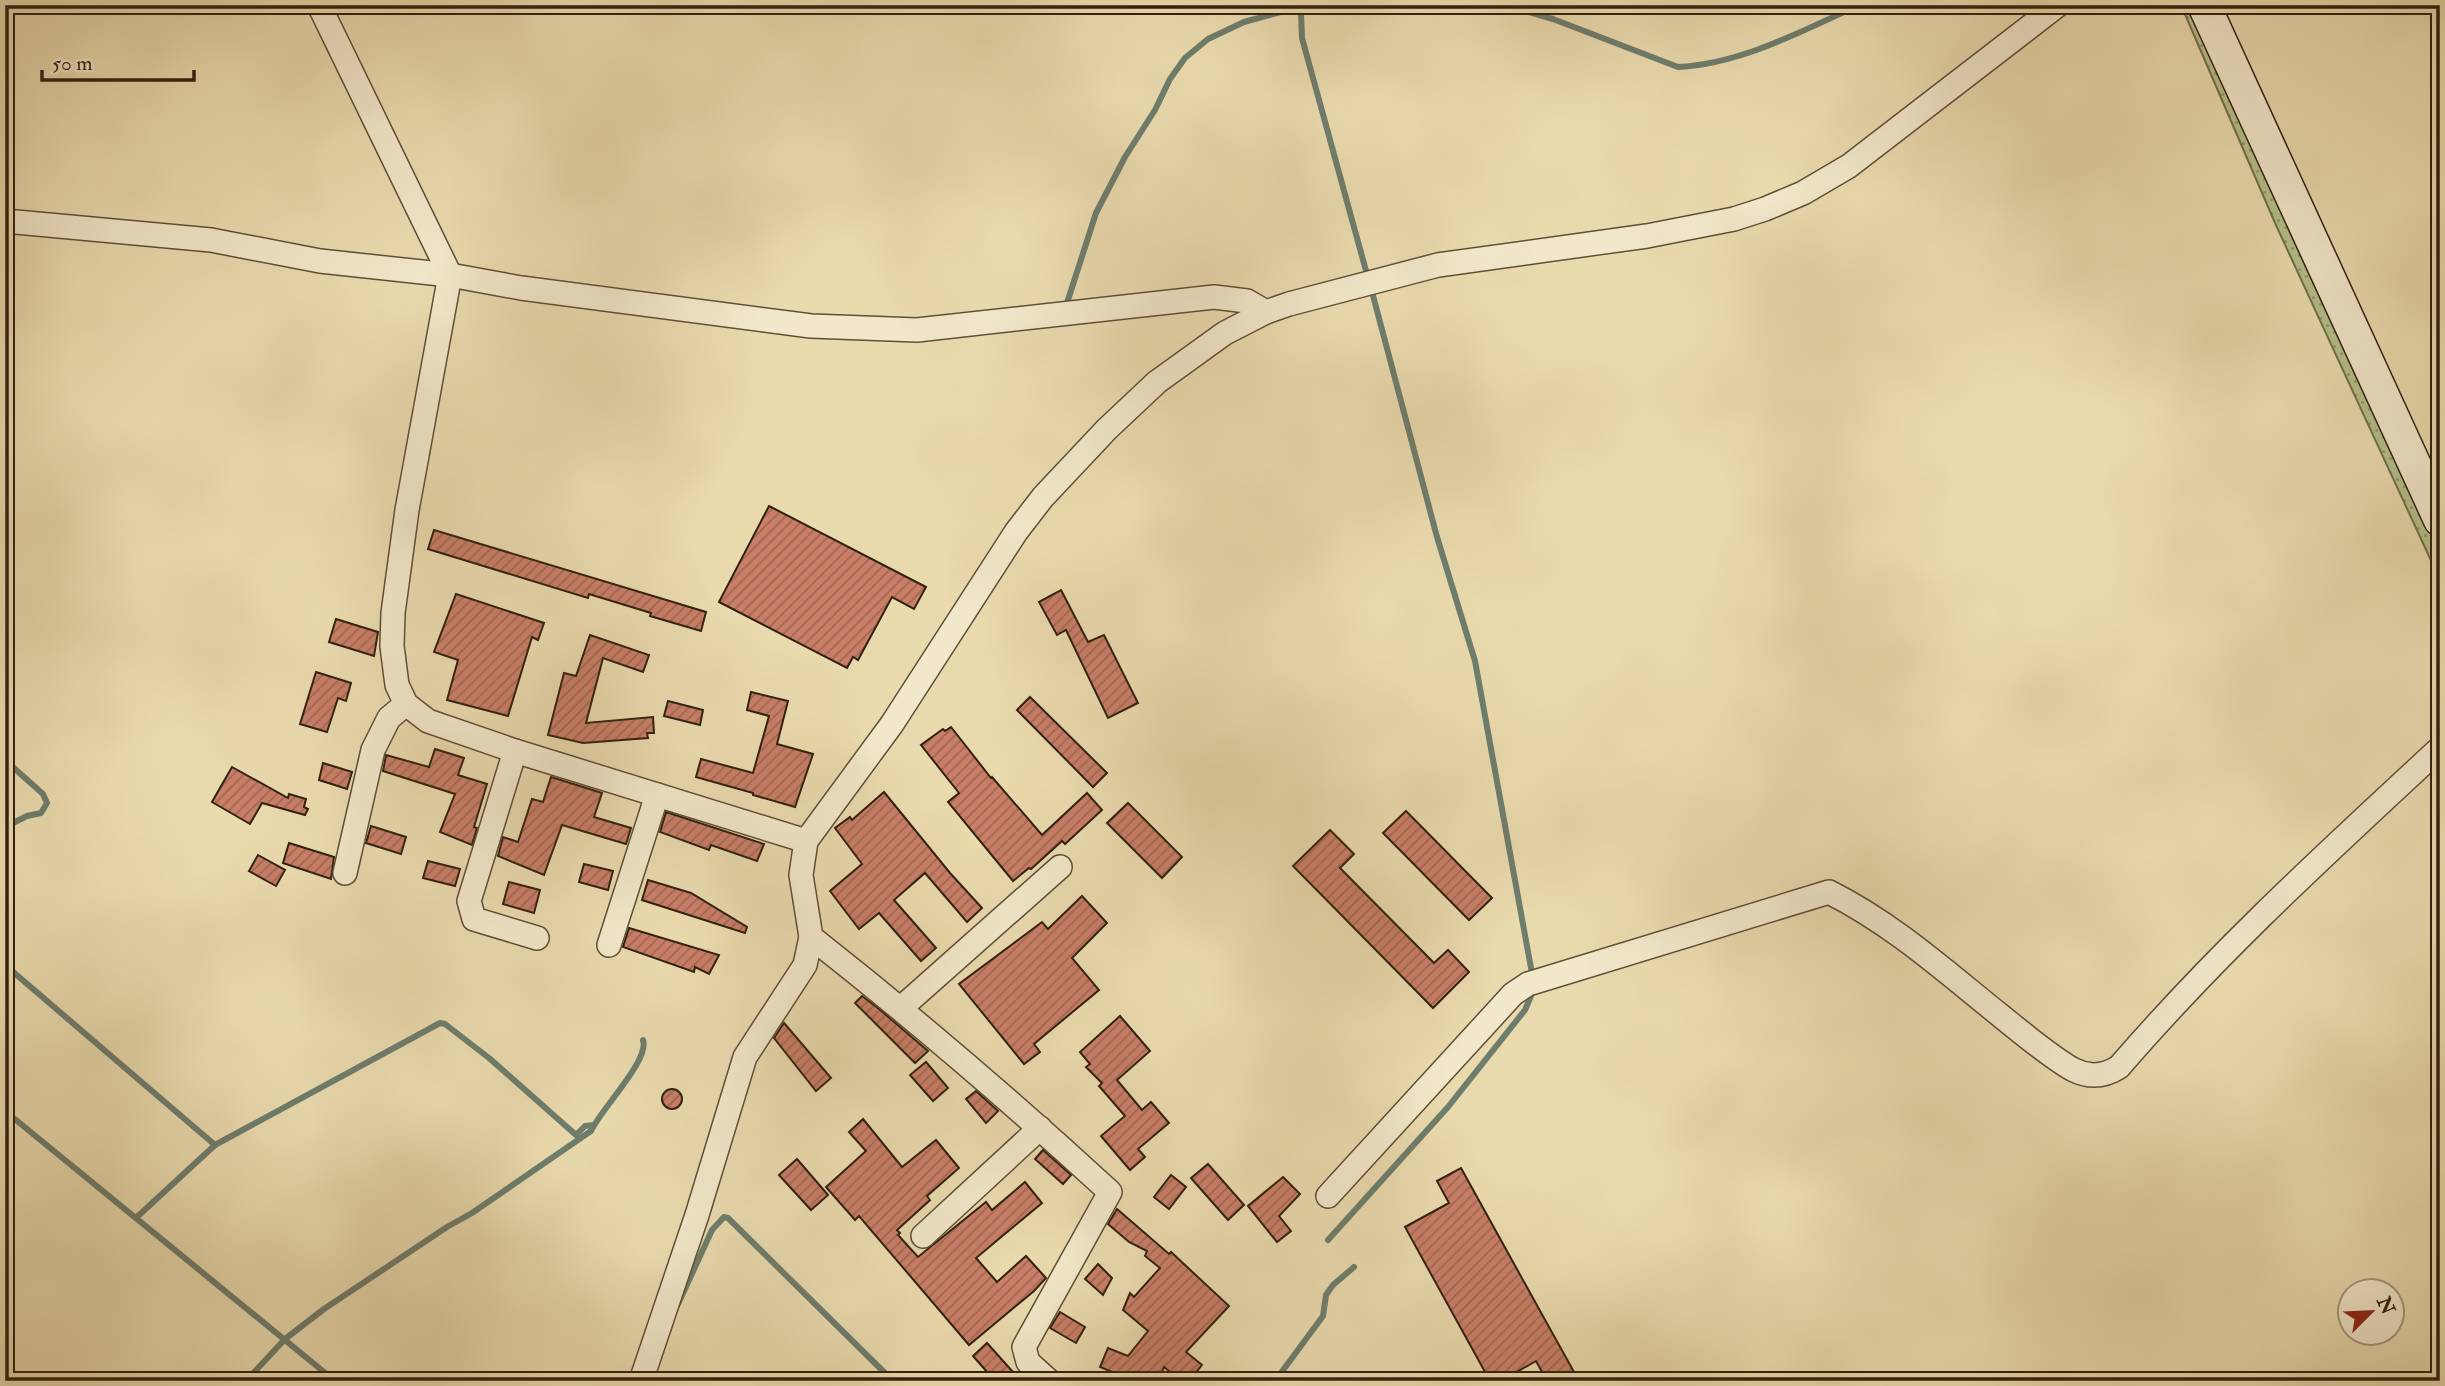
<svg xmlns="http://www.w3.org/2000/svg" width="2445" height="1386" viewBox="0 0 2445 1386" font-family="'IM FELL Double Pica',serif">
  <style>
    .grass { fill: url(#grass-dots); stroke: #73704c; stroke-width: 2 }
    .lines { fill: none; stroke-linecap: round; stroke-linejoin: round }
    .stream { stroke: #6e7d6d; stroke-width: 6 }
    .building { fill: url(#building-hatch); stroke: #31210e; stroke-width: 2 }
    .minor-casing { stroke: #5f4f36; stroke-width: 26 }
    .secondary-casing { stroke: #31210e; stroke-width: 35 }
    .minor { stroke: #f1e7ca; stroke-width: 23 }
    .secondary { stroke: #f1e7ca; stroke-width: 32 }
  </style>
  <defs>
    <pattern id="grass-dots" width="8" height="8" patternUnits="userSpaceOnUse" patternTransform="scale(1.75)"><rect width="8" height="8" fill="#b5c08b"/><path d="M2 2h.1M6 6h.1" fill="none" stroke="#949c70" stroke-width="1.8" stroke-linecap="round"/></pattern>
    <pattern id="building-hatch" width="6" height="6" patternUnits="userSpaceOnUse" patternTransform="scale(1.75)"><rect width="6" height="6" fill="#c87e67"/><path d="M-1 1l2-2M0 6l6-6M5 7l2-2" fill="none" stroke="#a36753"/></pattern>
  </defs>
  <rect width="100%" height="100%" fill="#e9daae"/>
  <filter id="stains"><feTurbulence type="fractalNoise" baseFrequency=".00286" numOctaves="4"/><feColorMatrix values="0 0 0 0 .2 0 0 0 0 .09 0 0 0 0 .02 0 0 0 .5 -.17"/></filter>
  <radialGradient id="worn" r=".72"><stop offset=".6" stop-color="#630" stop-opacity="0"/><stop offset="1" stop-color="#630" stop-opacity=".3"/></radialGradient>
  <path class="grass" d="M2181,5H2193L2440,551V580L2275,223Z"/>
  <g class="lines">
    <g class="stream">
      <path d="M1303,5L1301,12L1302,38L1368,278"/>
      <path d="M1505,5L1553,19L1678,67C1741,64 1802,31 1859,5"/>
      <path d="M1371,288L1437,537L1475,661L1533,979"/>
      <path d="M1067,303L1096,213L1125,157L1155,110L1170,79L1185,58L1208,39L1244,22L1288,10L1301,12"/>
      <path d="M5,760L43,794L47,803L41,813L27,816L5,827"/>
      <path d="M5,965L215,1145"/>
      <path d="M5,1111L335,1381"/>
      <path d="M137,1217L215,1145L440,1023L445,1024L489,1058L576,1135L585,1126L594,1125"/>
      <path d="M1328,1240L1448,1107L1525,1010L1534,989"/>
      <path d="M678,1304L712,1230L724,1217L728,1218L893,1381"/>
      <path d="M246,1381L285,1339L324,1309L447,1227L472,1213L591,1131C601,1109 650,1060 643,1040"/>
      <path d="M1275,1381L1323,1316L1326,1295L1333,1285L1354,1267"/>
    </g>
  </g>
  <g class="building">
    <path d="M769,506L926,587L914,609L892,597L858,660L853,657L847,668L719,602Z"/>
    <path d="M434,530L706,612L701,631L650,616L651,613L589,594L588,598L428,549Z"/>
    <path d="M1061,590L1088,642L1104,635L1138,703L1108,718L1066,630L1057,635L1039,602Z"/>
    <path d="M456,594L544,623L538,640L532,637L508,716L447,700L458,660L434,652Z"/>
    <path d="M336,619L378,632L374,656L329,642Z"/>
    <path d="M590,635L649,655L643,672L603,658L586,723L653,717L654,733H647L648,738L583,743L548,735L564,673L576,676Z"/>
    <path d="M316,672L351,683L346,701L338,698L327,732L300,724Z"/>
    <path d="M751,692L788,701L777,744L813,754L795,807L753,795V793L696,777L701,759L753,773L769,716L747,710Z"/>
    <path d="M1030,697L1107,773L1093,787L1017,710Z"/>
    <path d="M668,701L703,710L700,725L664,716Z"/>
    <path d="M951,727L991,778L992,777L1042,835L1087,793L1102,810L1065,844L1062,841L1031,869L1029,868L1013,881L948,802L959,793L921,745L943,729L945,731Z"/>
    <path d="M435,749L464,758L458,775L487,784L474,827L477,828L472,845L440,832L455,794L383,771L386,755L429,767Z"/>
    <path d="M323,763L352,772L347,789L319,780Z"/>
    <path d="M232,767L288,798L289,794L306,799L304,807L308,809L305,815L262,803L250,824L212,802Z"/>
    <path d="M551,777L602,793L594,817L631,828L626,844L562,825L544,875L498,856L503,837L518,842L532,799L543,802Z"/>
    <path d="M884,792L950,873L982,908L967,922L925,873L894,900L936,948L921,961L879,913L859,929L830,891L862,864L835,828L850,817L852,820Z"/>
    <path d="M1128,803L1182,857L1162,878L1107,823Z"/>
    <path d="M1406,811L1492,898L1469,920L1383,833Z"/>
    <path d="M666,812L764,844L757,861L711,845L709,850L660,832Z"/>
    <path d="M371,826L406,837L401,854L366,843Z"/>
    <path d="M1330,830L1354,854L1340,868L1434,963L1448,950L1469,972L1433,1008L1293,866Z"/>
    <path d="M289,843L334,857L331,879L283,863Z"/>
    <path d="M258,855L285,870L276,886L249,871Z"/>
    <path d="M428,861L460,869L455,886L423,878Z"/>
    <path d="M584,864L613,871L608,890L579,882Z"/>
    <path d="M648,880L691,893L747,927L745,933L642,900Z"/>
    <path d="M509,882L540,890L534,913L503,904Z"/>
    <path d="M1082,896L1107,923L1072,958L1099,990L1034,1044L1040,1052L1024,1064L959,984L1042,922L1048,929Z"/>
    <path d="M629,928L719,955L709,974L695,967L694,972L623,947Z"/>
    <path d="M862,996L879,1009L928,1051L915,1063L855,1003Z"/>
    <path d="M1120,1016L1150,1051L1117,1080L1142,1110L1151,1102L1169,1123L1138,1149L1145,1157L1130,1170L1101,1136L1125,1116L1099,1086L1102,1083L1086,1067L1090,1064L1080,1052Z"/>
    <path d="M784,1023L831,1078L816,1091L774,1038Z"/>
    <path d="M926,1062L948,1088L933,1101L910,1075Z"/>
    <circle cx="672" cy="1099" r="10"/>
    <path d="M976,1091L998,1111L986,1123L966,1099Z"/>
    <path d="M863,1119L902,1167L936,1140L959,1168L927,1196L930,1200L897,1230L900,1233L898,1235L918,1257L986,1202L992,1210L1025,1182L1042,1203L976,1258L997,1282L1026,1256L1046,1278L1034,1291L969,1345L859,1216L855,1220L826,1187L866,1151L849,1132Z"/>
    <path d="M1043,1150L1071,1175L1063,1184L1035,1159Z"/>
    <path d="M797,1159L828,1195L811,1210L779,1175Z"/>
    <path d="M1208,1164L1244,1205L1228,1220L1191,1178Z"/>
    <path d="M1461,1168L1544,1318L1579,1381H1547L1536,1361L1501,1381H1490L1405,1227L1449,1203L1437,1181Z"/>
    <path d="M1171,1175L1186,1187L1169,1209L1154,1197Z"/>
    <path d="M1283,1177L1300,1194L1279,1216L1291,1231L1277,1242L1248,1206Z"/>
    <path d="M1117,1209L1169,1254L1171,1252L1229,1306L1186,1352L1202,1365L1189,1381H1181L1164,1367L1159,1381H1134L1100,1367L1108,1348L1128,1356L1148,1331L1123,1310L1130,1293L1134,1297L1160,1268L1145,1256L1147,1251L1129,1242L1108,1224Z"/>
    <path d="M1098,1264L1112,1278L1103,1295L1085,1279Z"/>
    <path d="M1060,1312L1085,1327L1076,1343L1050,1328Z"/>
    <path d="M987,1343L1013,1372L1004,1381H995L973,1356Z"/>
  </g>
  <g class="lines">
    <defs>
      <g id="minor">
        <path d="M319,5L450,275L407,510L393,613L392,646L397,685L406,704L428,721L515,751L806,841"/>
        <path d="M5,221L211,240L320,261L450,275L521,288L811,326L917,330L1214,297L1247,301L1266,312"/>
        <path d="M515,751L469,901L474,919L537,938"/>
        <path d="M345,873L373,750L389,718L406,704"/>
        <path d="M811,937C914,1018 1013,1103 1110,1192L1024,1347L1028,1362L1049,1381"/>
        <path d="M609,945L657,795"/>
        <path d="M901,1008L1060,867"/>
        <path d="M1328,1196L1513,994L1528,984L1829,892C1893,924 1946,972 2001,1016C2021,1032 2053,1059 2074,1070C2090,1078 2105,1076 2119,1067C2219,951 2328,852 2440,748"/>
        <path d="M923,1236L1040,1128"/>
        <path d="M641,1381L697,1215L745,1057L805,965L811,937L801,875L806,841L892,724L1016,532L1043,497L1107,429L1157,382L1225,333L1266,312L1289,304L1438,265L1647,236L1734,219L1765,209L1803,193L1849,166L2058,5"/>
      </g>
      <path id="secondary" d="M2204,5L2440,520"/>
    </defs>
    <use href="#minor" class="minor-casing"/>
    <use href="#secondary" class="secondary-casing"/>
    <use href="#minor" class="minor"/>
    <use href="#secondary" class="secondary"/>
  </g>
  <rect width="2445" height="1386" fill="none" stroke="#e9daae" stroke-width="28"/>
  <rect x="7" y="7" width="2431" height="1372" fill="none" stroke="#31210e" stroke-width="3.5"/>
  <rect x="14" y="14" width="2417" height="1358" fill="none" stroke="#31210e" stroke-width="2"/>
  <g transform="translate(2371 1312) rotate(66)"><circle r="33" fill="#f1e7ca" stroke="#a4987f" stroke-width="2"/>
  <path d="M0-5L12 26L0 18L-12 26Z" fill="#8f2418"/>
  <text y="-10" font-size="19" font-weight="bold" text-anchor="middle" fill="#31210e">N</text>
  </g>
  <path d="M42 70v10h152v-10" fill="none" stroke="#31210e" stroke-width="3.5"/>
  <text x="52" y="70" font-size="21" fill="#31210e" stroke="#f1e7ca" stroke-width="5" paint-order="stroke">50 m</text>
  <rect width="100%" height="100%" filter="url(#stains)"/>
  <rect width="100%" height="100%" fill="url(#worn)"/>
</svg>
